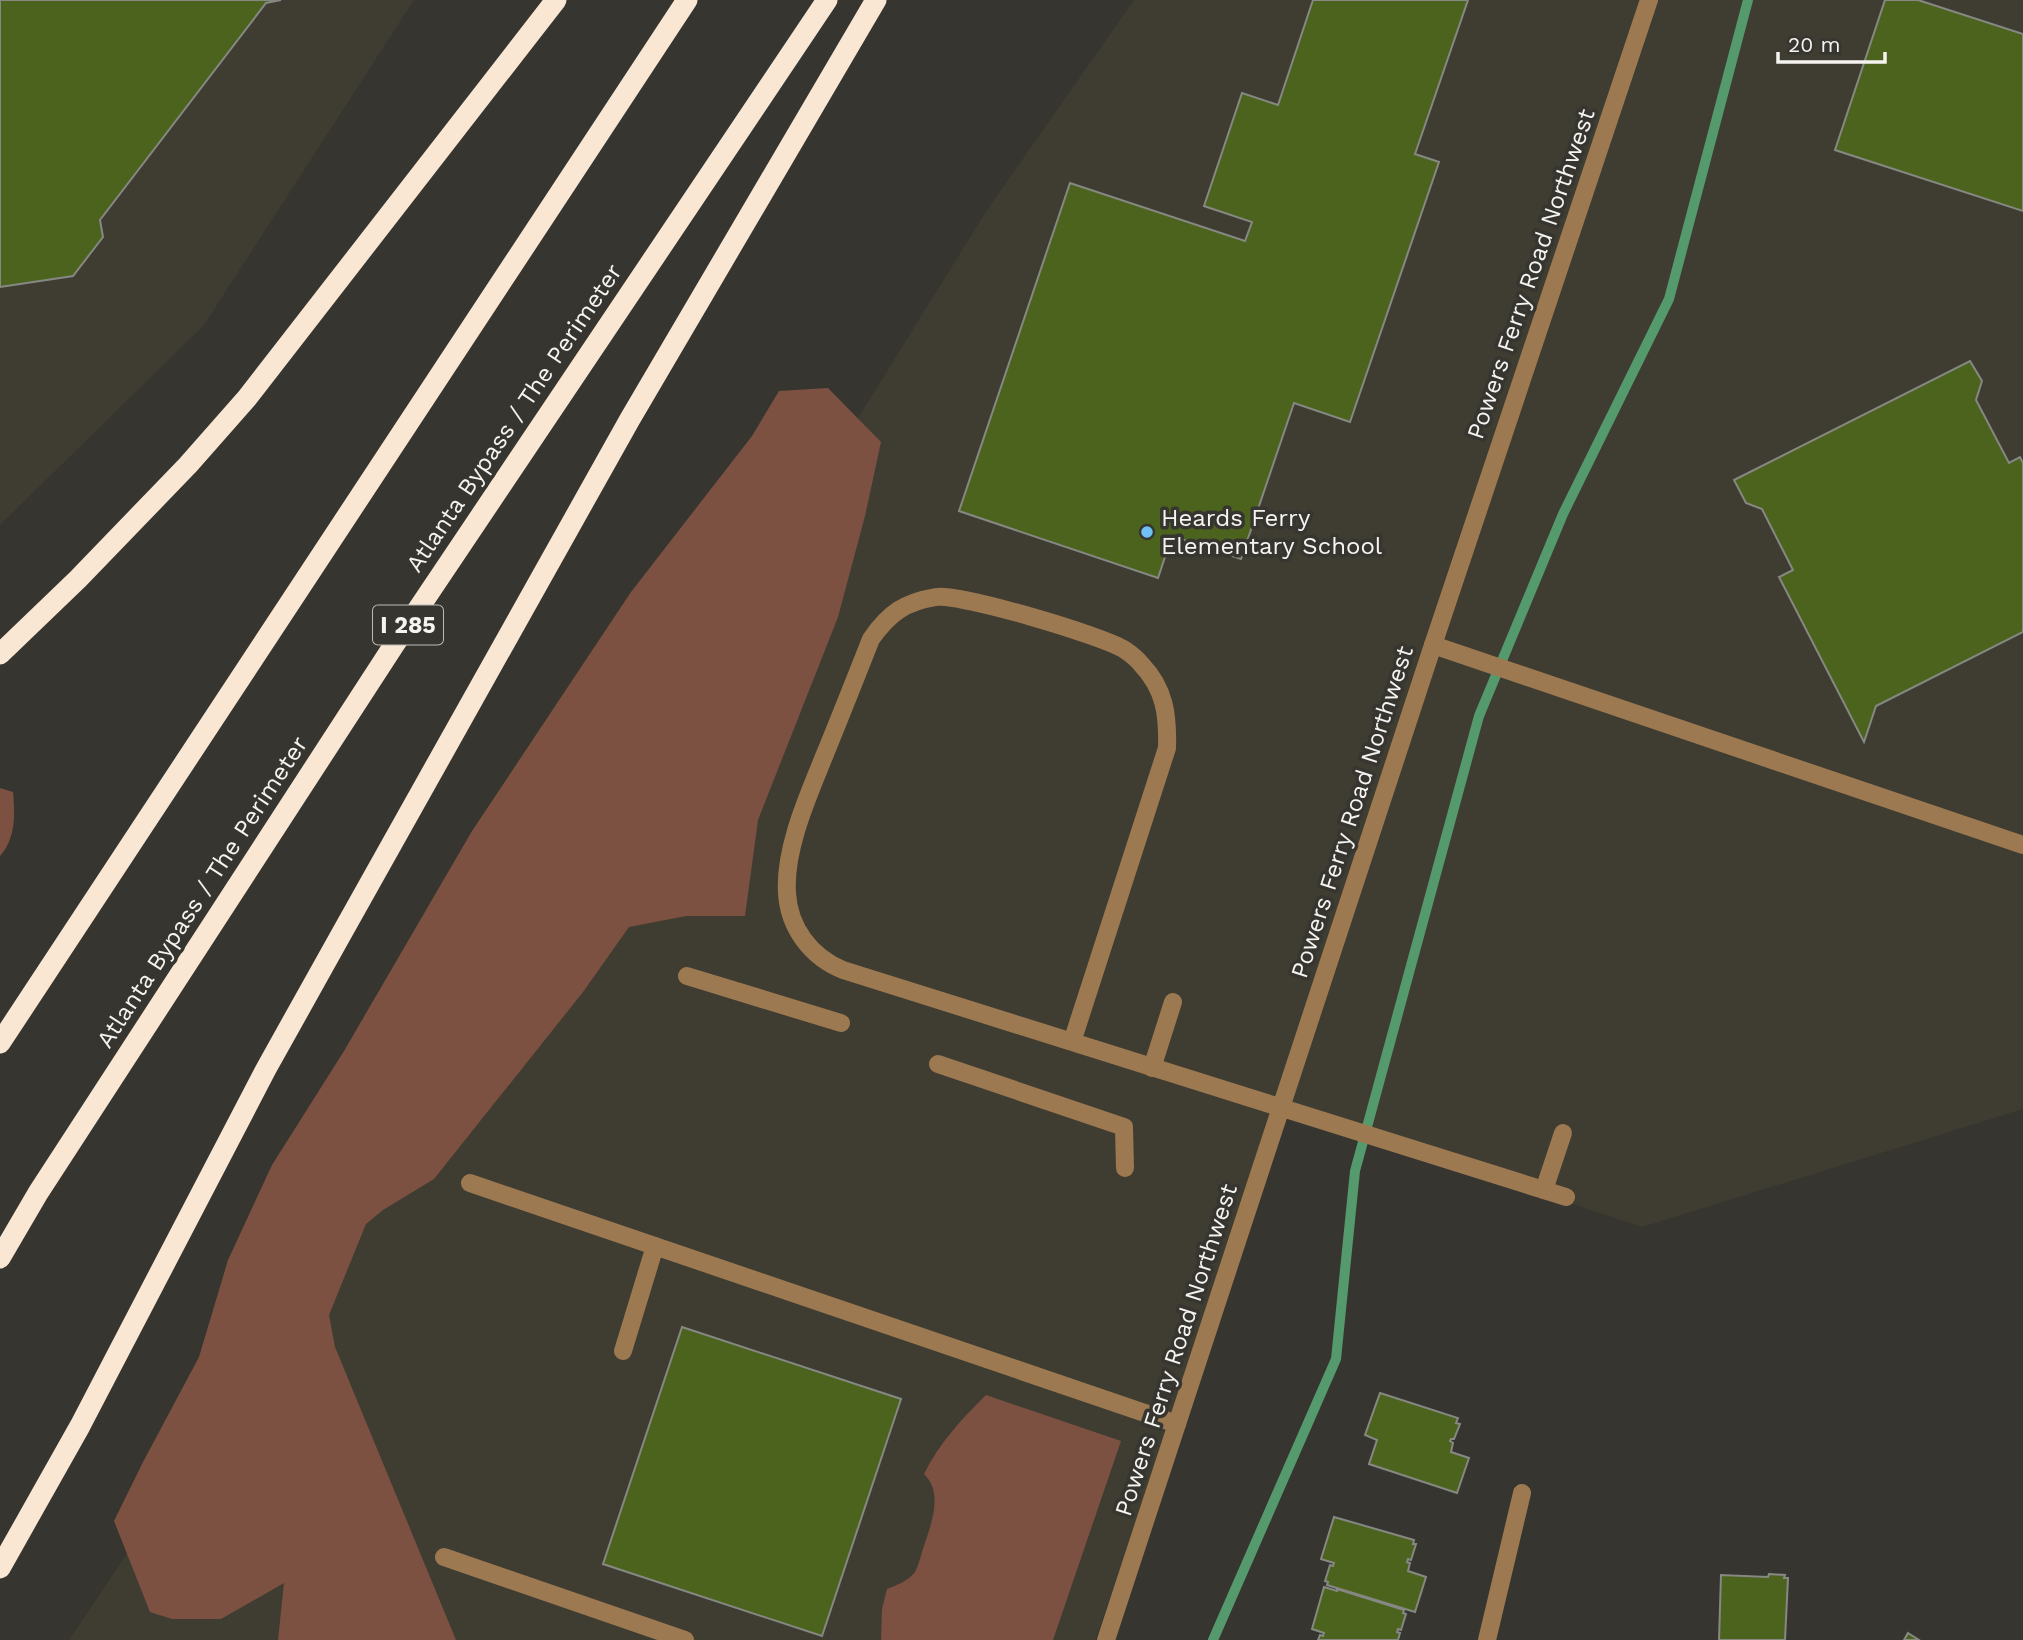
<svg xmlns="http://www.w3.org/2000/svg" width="2023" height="1640" viewBox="0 0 2023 1640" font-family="'Work Sans',sans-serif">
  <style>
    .built { fill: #3f3d32 }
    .green { fill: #7c5141 }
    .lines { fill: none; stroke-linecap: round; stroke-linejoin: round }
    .stream { stroke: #559a6c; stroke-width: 10 }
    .building { fill: #4c631e; stroke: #868883; stroke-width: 2 }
    .minor { stroke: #9d7951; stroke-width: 18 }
    .highway { stroke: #f9e7d4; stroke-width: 21 }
    .poi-dot { fill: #70c1f4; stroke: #363530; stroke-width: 2.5 }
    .labels { text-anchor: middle; stroke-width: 7; stroke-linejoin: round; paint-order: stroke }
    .shield { fill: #363530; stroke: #bcbbb7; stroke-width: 2 }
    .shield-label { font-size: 23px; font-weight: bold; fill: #f5f4f1 }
    .street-label { font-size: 24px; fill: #f5f4f1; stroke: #363530 }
    .poi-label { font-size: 24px; fill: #f5f4f1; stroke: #363530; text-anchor: start }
  </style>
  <rect width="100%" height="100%" fill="#363530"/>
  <g class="built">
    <path d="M0,0H414L204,325L0,525Z"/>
    <path d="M1134,0H2023V1109L1642,1227L1284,1108L1095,1640H69L492,1008L987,210Z"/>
  </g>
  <g class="green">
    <path d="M828,388L881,442L865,516L838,617L758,820L745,916H686L629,927L583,992L434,1179L383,1210L366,1224L329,1315L335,1347L456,1640H278L284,1583L221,1619H172L150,1612L114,1521L143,1462L199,1357L228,1260L272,1165L344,1051L472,831L631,592L752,436L779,391Z"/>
    <path d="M0,788L13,792C15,814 16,838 0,856Z"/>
    <path d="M986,1395L1121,1441L1053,1640H881L882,1609L887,1589C897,1585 908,1581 915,1572C919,1565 921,1554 924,1546C931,1524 944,1493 924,1474C939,1443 962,1419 986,1395Z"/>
  </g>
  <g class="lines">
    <path class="stream" d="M1213,1640L1336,1359L1355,1171L1479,716L1563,514L1669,299L1748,0"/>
  </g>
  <g class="building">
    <path d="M0,0H281L266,3L100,220L103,237L73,276L0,287Z"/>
    <path d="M1313,0H1468L1415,154L1439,162L1350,422L1294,403L1241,559L1172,536L1158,578L959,511L1070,183L1245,241L1252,222L1204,206L1242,93L1278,105Z"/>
    <path d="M1885,0H1918L2023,34V211L1835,150Z"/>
    <path d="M1970,361L1982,381L1976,400L2009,463L2020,457L2023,463V632L1876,706L1864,742L1779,577L1793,570L1762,509L1746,503L1734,480Z"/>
    <path d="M682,1327L901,1399L822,1636L603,1564Z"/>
    <path d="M1380,1393L1458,1418L1456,1423L1460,1424L1454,1439H1451L1450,1441L1453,1443L1451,1452L1469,1458L1457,1493L1369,1464L1377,1440L1365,1435Z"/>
    <path d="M1334,1517L1414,1540L1413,1544H1416L1411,1560L1408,1559L1407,1562L1410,1563L1408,1571L1426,1577L1415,1612L1327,1585L1328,1582L1325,1581L1330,1565L1333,1566L1334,1563L1321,1559Z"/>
    <path d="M1769,1574L1785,1575L1784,1578H1788L1785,1640H1719L1721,1575L1768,1577Z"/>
    <path d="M1324,1587L1337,1591V1589L1404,1610L1403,1613L1406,1614L1401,1630L1398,1629L1397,1632L1400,1633L1398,1640H1318L1320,1635L1323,1636L1324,1633L1312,1629Z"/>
    <path d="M1908,1633L1919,1640H1904Z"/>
  </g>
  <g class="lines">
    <g class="minor">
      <path d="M1433,645L2023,845"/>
      <path d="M687,976L841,1023"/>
      <path d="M1072,1042L1167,748C1168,715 1165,689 1141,664C1137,659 1131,654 1125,650C1104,636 959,593 936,597C905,602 889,613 871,639C856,677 841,715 825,754C809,794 784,848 787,893C789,928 811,957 843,970L1566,1197"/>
      <path d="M938,1064L1124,1127L1125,1168"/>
      <path d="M1152,1068L1173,1002"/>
      <path d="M470,1183L1177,1424"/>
      <path d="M1544,1190L1563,1133"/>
      <path d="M623,1351L655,1246"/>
      <path d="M444,1557L685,1640"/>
      <path d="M1106,1640L1433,645L1649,0"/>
      <path d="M1487,1640L1522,1493"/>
    </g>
    <g class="highway">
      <path d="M0,654L78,579L188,465L247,398L556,0"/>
      <path d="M0,1043L687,0"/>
      <path d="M0,1258L38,1193L394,645L827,0"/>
      <path d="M0,1568L80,1426L266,1069L338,940L630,419L876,0"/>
    </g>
  </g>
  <circle class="poi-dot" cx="1147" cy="532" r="7"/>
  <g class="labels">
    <rect class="shield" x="373" y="605.5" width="70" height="39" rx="5"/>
    <g class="shield-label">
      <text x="408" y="633">I 285</text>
    </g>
    <g class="street-label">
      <text transform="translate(1531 274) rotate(-71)" y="8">Powers Ferry Road Northwest</text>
      <text transform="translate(514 418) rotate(-56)" y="8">Atlanta Bypass / The Perimeter</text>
      <text transform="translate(1352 812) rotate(-72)" y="8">Powers Ferry Road Northwest</text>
      <text transform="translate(202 892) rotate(-57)" y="8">Atlanta Bypass / The Perimeter</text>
      <text transform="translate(1176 1350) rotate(-72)" y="8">Powers Ferry Road Northwest</text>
    </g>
    <g class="poi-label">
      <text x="1161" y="526">Heards Ferry<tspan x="1161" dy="28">Elementary School</tspan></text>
    </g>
  </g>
  <path d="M1778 52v10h107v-10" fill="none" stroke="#f5f4f1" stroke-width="3.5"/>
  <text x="1788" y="52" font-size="21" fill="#f5f4f1" stroke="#363530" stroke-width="5" paint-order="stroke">20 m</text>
</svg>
